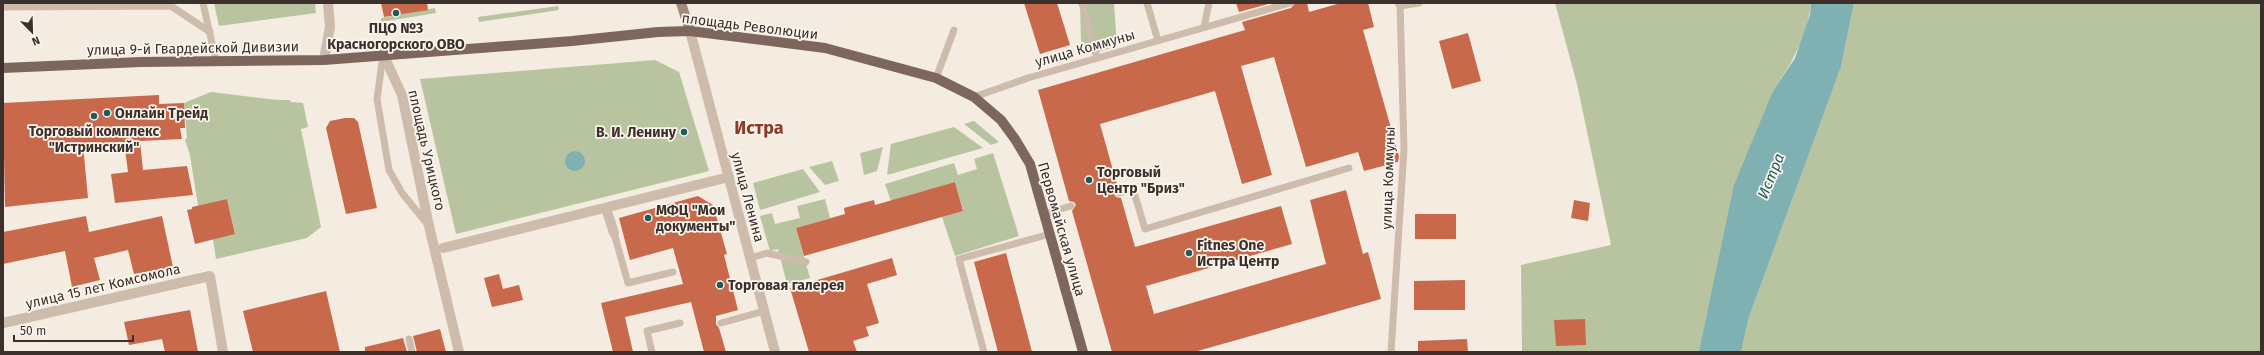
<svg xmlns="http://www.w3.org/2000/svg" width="2264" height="355" viewBox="0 0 2264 355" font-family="'Fira Sans',sans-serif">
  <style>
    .green { fill: #b8c4a0 }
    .water { fill: #7fb0b2 }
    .building { fill: #c8694b }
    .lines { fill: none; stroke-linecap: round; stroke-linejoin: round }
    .lane { stroke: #cdbbac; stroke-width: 7 }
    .street { stroke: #cdbbac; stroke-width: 10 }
    .secondary { stroke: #a18a7d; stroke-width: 10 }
    .primary { stroke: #7d675c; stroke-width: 10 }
    .poi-dot { fill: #1f5a5e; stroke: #fbf5ee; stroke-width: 1.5 }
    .labels { text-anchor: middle; stroke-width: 3.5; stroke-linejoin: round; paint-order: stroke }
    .street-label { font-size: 14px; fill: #3b302b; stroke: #fbf5ee }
    .poi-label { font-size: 14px; font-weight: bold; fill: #3b302b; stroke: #fbf5ee; text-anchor: start }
    .water-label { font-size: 15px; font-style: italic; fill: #1f5a5e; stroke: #fbf5ee }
    .district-label { font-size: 18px; font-weight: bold; fill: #8c3b22; stroke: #fbf5ee }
  </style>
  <rect width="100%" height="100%" fill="#f4ebe1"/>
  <g class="green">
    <path d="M214,3H315L316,13L219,26Z"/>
    <path d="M1080,3H1114L1117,46L1092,54L1081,41Z"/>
    <path d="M1555,3H1811C1808,36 1791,64 1773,91L1700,352H1522L1521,265L1611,245L1577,84Z"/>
    <path d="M1854,3H2261V352H1741L1749,317L1841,67Z"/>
    <path d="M558,6L559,10L479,22L478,17Z"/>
    <path d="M435,8L436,13L381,22V18Z"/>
    <path d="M655,60L679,72L709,171L456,234L420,79Z"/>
    <path d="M211,92L277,100H290L291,102L303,103L308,127L301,129L321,227L307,238L216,259L213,239L235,233L227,199L198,206L190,155L185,140L187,138L184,103Z"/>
    <path d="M974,121L999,142L991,145L964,124Z"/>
    <path d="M954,127L983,148L887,175L891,144Z"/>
    <path d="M883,147L877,171L864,175L860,153Z"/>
    <path d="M993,153L1019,236L955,256L942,217L963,210L955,182L891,201L885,184L954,163L958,175L977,169L974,159Z"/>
    <path d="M832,161L839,181L825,185L809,167Z"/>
    <path d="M803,169L820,192L760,210L753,183Z"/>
    <path d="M825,199L830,218L796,228L810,278L787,284L778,249L770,251L760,216L772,213L775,224L800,218L797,206Z"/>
  </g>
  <g class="water">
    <path d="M1811,3H1854L1841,67L1749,317L1741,352H1699L1734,185L1773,91L1795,58L1810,15Z"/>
    <circle cx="575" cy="161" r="10"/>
  </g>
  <g class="building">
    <path d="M381,3H427L428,10L384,17Z"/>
    <path d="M1024,3H1057L1070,45L1040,54Z"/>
    <path d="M1236,3H1272L1239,12Z"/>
    <path d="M1295,3H1307L1309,12L1341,3H1368L1374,27L1363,30L1399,156L1398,162L1364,171L1358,152L1306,167L1274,57L1241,66L1272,175L1242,184L1215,91L1100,124L1118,188L1114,194L1116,197L1121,198L1135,247L1281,206L1292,244L1146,286L1154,314L1326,264L1310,200L1346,190L1363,254L1368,252L1381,299L1194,352H1112L1072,211L1076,205L1074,202L1069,201L1038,90L1245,30L1242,22L1291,8Z"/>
    <path d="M1468,33L1481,81L1452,89L1439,41Z"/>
    <path d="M159,95V104L184,103L185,128H180L182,139L140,141L143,170L187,166L193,195L115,203L111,174L128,172L124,142L83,145L88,198L5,207L3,103Z"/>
    <path d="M345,118H354L358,122L377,208L346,214L326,128L330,121Z"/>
    <path d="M955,182L963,211L804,256L796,228L845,214L844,208L862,203L874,200L875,205Z"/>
    <path d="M698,196L713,205L727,254L724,255L738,310L716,316V324L719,328L726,352H704L691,302L625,317L633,352H613L601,303L683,284L673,248L630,260L619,218Z"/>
    <path d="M227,199L235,234L195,244L187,210L192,209V207Z"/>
    <path d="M1574,200L1590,203L1588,221L1571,218Z"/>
    <rect x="1415" y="214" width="41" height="25"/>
    <path d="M86,216L89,232L162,216L173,267L134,274L128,250L94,258L100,280L72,287L65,251L3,264V232Z"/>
    <path d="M1006,253L1032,352H998L974,262Z"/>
    <path d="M892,258L897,275L867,284L879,323L866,327L869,336L853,341L857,352H809L790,288Z"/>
    <path d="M499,274L503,289L519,285L523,300L492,307L484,278Z"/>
    <path d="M1465,280V310H1414V281Z"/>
    <path d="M326,291L340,352H253L243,311Z"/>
    <path d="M190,310L198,352H165L162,339L129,345L124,322Z"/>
    <path d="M1585,319L1586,345L1556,346L1554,320Z"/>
    <path d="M440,329L446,352H417L413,336Z"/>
    <path d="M403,338L407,352H365V347Z"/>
    <path d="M1467,339L1468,352H1418V341Z"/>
  </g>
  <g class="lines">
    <g class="lane">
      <path d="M203,3L216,61"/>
      <path d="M1082,3L1097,58"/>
      <path d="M1147,3L1158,41"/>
      <path d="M1398,3L1400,6L1419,3"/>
      <path d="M3,7L171,6L210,32"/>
      <path d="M1204,27L1209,3"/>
      <path d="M383,55L377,99L389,170L402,193L429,226"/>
      <path d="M936,78L954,30"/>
      <path d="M974,97L1028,78L1290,3"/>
      <path d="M1119,193L1133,189L1145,229L1349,168"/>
      <path d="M1044,214L1071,206"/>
      <path d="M614,233L628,283L673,272"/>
      <path d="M750,258L767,253L806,262"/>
      <path d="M721,323L764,311"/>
      <path d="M409,339L412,352"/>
      <path d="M652,352L647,331L680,323"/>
      <path d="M984,352L959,259L1050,234"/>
      <path d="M1391,352L1404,149L1400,3"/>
    </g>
    <g class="street">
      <path d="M690,31L775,352"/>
      <path d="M383,54L402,95L429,226L459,352"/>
      <path d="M324,60L330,27L328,3"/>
      <path d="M606,208L614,233"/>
      <path d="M443,248L729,177"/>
      <path d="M3,323L210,276L223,352"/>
    </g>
    <path class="secondary" d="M681,3L690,31"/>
    <path class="primary" d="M3,68L141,62L324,60L572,41L658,32L690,31L825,48L936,78L974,97L1001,120L1015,139L1030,164L1083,352"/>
  </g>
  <g class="poi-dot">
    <circle cx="396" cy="13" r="4"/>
    <circle cx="107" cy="113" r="4"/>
    <circle cx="94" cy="116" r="4"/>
    <circle cx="684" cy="132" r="4"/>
    <circle cx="1089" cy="180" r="4"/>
    <circle cx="648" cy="218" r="4"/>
    <circle cx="1189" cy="253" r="4"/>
    <circle cx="720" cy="285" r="4"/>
  </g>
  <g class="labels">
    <g class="street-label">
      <text transform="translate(750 26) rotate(7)" y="5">площадь Революции</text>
      <text transform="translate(193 48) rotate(-1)" y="5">улица 9-й Гвардейской Дивизии</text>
      <text transform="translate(1085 48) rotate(-16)" y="5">улица Коммуны</text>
      <text transform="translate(427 150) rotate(77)" y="5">площадь Урицкого</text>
      <text transform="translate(1388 178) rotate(-88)" y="5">улица Коммуны</text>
      <text transform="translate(748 197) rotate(75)" y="5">улица Ленина</text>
      <text transform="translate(1062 229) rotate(74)" y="5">Первомайская улица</text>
      <text transform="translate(103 286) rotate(-13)" y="5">улица 15 лет Комсомола</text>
    </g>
    <g class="poi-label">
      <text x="396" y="33" text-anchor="middle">ПЦО №3<tspan x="396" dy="16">Красногорского ОВО</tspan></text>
      <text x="115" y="118">Онлайн Трейд</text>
      <text x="94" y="136" text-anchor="middle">Торговый комплекс<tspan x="94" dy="16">"Истринский"</tspan></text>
      <text x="676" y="137" text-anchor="end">В. И. Ленину</text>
      <text x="1097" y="177">Торговый<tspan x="1097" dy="16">Центр "Бриз"</tspan></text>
      <text x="656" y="215">МФЦ "Мои<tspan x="656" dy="16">документы"</tspan></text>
      <text x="1197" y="250">Fitnes One<tspan x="1197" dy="16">Истра Центр</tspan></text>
      <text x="728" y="290">Торговая галерея</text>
    </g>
    <g class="water-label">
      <text transform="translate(1771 176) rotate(-68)" y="5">Истра</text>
    </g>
    <g class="district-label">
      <text x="759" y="134">Истра</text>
    </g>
  </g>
  <rect width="2264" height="355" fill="none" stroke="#3b302b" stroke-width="8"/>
  <g transform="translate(32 32) rotate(157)" stroke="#fbf5ee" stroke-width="3" paint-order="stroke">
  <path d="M0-3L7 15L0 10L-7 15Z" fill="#3b302b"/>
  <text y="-6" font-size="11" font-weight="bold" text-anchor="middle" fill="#3b302b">N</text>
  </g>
  <path d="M14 335v6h119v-6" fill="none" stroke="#3b302b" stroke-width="2"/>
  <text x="20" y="335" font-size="12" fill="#3b302b" stroke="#fbf5ee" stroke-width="3" paint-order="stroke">50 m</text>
</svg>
